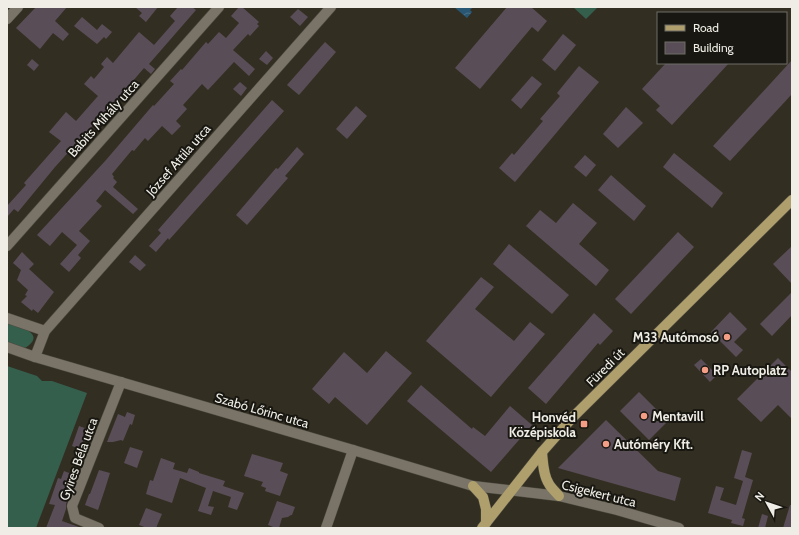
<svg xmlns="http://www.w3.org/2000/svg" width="799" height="535" viewBox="0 0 799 535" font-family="Cabin,sans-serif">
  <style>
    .grass { fill: #355f4d }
    .water { fill: url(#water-waves) }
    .building { fill: #594e58 }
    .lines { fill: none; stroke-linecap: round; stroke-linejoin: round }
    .minor-casing { stroke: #4d4a3f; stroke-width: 11 }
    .major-casing { stroke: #4d4a3f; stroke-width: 11 }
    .minor { stroke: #797467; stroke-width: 10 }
    .major { stroke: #af9f6d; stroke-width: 10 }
    .poi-dot { fill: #f49e86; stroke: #181711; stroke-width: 1.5 }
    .labels { text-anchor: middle; stroke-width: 4; stroke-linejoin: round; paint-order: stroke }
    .street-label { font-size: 13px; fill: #efede5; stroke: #181711 }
    .poi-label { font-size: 13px; font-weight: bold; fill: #efede5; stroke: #181711; text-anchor: start }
  </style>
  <defs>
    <pattern id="water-waves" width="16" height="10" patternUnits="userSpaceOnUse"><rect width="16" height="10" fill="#295773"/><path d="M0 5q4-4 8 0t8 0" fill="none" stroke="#486f87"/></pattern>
  </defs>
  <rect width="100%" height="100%" fill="#332e22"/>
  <g class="grass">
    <path d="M573,7H598L586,19Z"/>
    <path d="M7,322C19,326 48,334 25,348L7,344Z"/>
    <path d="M7,366L37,376L42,381H52L87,393L36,528H7Z"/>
  </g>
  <path class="water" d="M454,7H473L470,10L472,12L467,18Z"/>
  <g class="building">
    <path d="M36,7H67L55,21L69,34L63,41L53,33L40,49L16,28Z"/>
    <path d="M135,7H158L146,22L139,16L142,13Z"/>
    <path d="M178,7H192L196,10L149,64L155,69L151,74L144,68L132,82L133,83L119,100H120L113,109L111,106L94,124L55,167L18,212L14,209L7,217V206L26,185L24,183L61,141L49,132L66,112L76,121L98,96L84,84L91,76L94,79L104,67L101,64L107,57L113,63L139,32L154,45L175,21L170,16Z"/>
    <path d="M239,7H242L259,22L257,24L259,26L250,36L248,34L233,50L255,69L249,76L234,62L208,90L202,84L183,105L187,109L176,121L181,126L172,135L162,126L148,141L145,138L134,151L132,150L112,174L114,177L113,178L117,182L113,187L138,209L133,214L105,190L96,201L102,206L79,231L90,241L78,255L81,258L69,272L60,264L77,245L62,232L50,246L37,235L106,160L153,105L154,106L174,84L170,81L181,69L182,70L206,42L208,44L219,32L226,38L239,23L231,16Z"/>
    <path d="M507,7H531L547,21L538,32L532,27L480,89L455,68Z"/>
    <path d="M298,9L308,17L300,26L290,17Z"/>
    <path d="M82,17L97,30L102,24L112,32L106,39L104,37L97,44L74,26Z"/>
    <path d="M563,34L576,45L555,71L542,60Z"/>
    <path d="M325,42L336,52L299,95L287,85Z"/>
    <path d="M266,51L273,58L267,65L259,59Z"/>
    <path d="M32,59L39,65L34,71L27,65Z"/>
    <path d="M792,60V94L730,161L713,146Z"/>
    <path d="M666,63H729L672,125L656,110L660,106L642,89Z"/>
    <path d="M579,66L599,82L515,182L499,168L512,153L514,155L543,121L540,119L560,96L557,93Z"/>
    <path d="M532,76L542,84L521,109L511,100Z"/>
    <path d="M240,82L247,88L241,96L233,89Z"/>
    <path d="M272,100L284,111L169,240L168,238L156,252L149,246L161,233L158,230Z"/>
    <path d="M356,106L367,116L347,139L336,129Z"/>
    <path d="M626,107L643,123L618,148L603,134Z"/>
    <path d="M297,147L304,154L285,176L288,178L247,225L236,215L276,168L278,169Z"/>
    <path d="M674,153L723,193L712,208L663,167Z"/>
    <path d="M585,155L596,165L586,177L574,167Z"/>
    <path d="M611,175L646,206L634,221L598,190Z"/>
    <path d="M573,203L597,223L579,244L609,270L596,286L526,226L540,210L556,223Z"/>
    <path d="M678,232L694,247L631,314L615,299Z"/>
    <path d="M509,244L569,295L552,314L493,264Z"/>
    <path d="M792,246V284L773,264Z"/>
    <path d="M22,252L34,264L29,269L54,292L38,313L33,309L32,311L21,302L27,296L25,295L28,290L17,280L21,270L13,263Z"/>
    <path d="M135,255L146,265L140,271L129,262Z"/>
    <path d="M481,277L494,287L475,309L514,341L530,322L545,334L491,397L426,341Z"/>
    <path d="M792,292V315L772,336L760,324Z"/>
    <path d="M730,312L747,329L734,342L743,350L736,357L711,332Z"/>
    <path d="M594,313L613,331L600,345L598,343L546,404L528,388Z"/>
    <path d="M386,351L412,373L367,425L335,397L329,404L312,389L344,352L367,373Z"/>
    <path d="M778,358L792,372V419L778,405L761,422L737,399Z"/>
    <path d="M701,359L717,375L710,382L694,365Z"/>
    <path d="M421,385L472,429L473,427L485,436L510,406L532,425L491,472L407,401Z"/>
    <path d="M639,392L668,421L649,440L620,411Z"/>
    <path d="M127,412L135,415L132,425L130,424L123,441L121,440L113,442H107L118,414L125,417Z"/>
    <path d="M606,420L658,471L681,478L675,501L558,468Z"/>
    <path d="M79,426L93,431L90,440L84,438L80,449L72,446Z"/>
    <path d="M130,447L143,451L137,468L124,463Z"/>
    <path d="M742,450L752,453L745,477L753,480L742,518L745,519L743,526L731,523L732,520L708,513L716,486L724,488L720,500L736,505L743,481L734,478Z"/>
    <path d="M252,454L283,463L280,471L288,474L280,496L265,491L266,488L261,486L263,482L244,476Z"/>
    <path d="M161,458L175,463L173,469L187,473L189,468L199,472V473L225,481L223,486L244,493L237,510L228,507L231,497L213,491L208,506L214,507L211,515L198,511L206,488L180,478L172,503L146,494L150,480L153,481Z"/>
    <path d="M99,470L110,473L105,489L98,510L85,505L89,494H90Z"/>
    <path d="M64,471L77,476L66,504V509L62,521L79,527V528H46L55,505L49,504L58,478L61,479Z"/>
    <path d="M277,501L295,507L292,515H291L288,517L282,518L279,528H276L268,525Z"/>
    <path d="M790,505H792V528H783Z"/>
    <path d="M146,508L162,514L156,528H147L139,525Z"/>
    <path d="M762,514L768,516L765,528H758Z"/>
  </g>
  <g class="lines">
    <defs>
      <g id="minor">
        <path d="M7,19L18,7"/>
        <path d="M7,246L219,7"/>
        <path d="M7,318L45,331"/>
        <path d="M7,347L35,357L353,450L473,486L559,496L617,510L679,528"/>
        <path d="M35,357L45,331L331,7"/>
        <path d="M99,528L75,518L72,506L121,382"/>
        <path d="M326,528L353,450"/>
      </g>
      <g id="major">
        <path d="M542,452C543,462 543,475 549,484C551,488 556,492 559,496"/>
        <path d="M473,486L483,497L486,509V523"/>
        <path d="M482,528L542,452L572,418L792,200"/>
      </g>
    </defs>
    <use href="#minor" class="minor-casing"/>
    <use href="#major" class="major-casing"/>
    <use href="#minor" class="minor"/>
    <use href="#major" class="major"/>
  </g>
  <g class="poi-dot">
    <circle cx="727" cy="337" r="4"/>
    <circle cx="705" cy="370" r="4"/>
    <circle cx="644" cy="416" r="4"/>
    <rect x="580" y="420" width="8" height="8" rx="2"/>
    <circle cx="606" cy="444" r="4"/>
  </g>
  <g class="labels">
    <g class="street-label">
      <text transform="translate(103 118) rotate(-48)" y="5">Babits Mihály utca</text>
      <text transform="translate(178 160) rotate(-49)" y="5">József Attila utca</text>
      <text transform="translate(605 367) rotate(-45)" y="5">Füredi út</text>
      <text transform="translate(262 410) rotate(16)" y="5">Szabó Lőrinc utca</text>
      <text transform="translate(78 459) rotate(-70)" y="5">Gyires Béla utca</text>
      <text transform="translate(599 493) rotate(14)" y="5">Csigekert utca</text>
    </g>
    <g class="poi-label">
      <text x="719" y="342" text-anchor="end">M33 Autómosó</text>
      <text x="713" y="375">RP Autoplatz</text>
      <text x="652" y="421">Mentavill</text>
      <text x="576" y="422" text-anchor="end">Honvéd<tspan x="576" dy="15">Középiskola</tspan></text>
      <text x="614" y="449">Autóméry Kft.</text>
    </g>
  </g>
  <rect width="799" height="535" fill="none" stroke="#efede5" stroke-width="16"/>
  <rect x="657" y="12" width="130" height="52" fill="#181711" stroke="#6e6d66"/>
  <rect x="665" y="25" width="20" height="6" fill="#af9f6d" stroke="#6e6d66"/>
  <text x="693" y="32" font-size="12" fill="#efede5">Road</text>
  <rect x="665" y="42" width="20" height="12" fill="#594e58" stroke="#6e6d66"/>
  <text x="693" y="52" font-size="12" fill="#efede5">Building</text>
  <g transform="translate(767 503) rotate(310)" stroke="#181711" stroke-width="3" paint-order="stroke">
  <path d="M0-3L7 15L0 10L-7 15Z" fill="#efede5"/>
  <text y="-6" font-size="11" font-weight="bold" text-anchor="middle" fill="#efede5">N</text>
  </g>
</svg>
